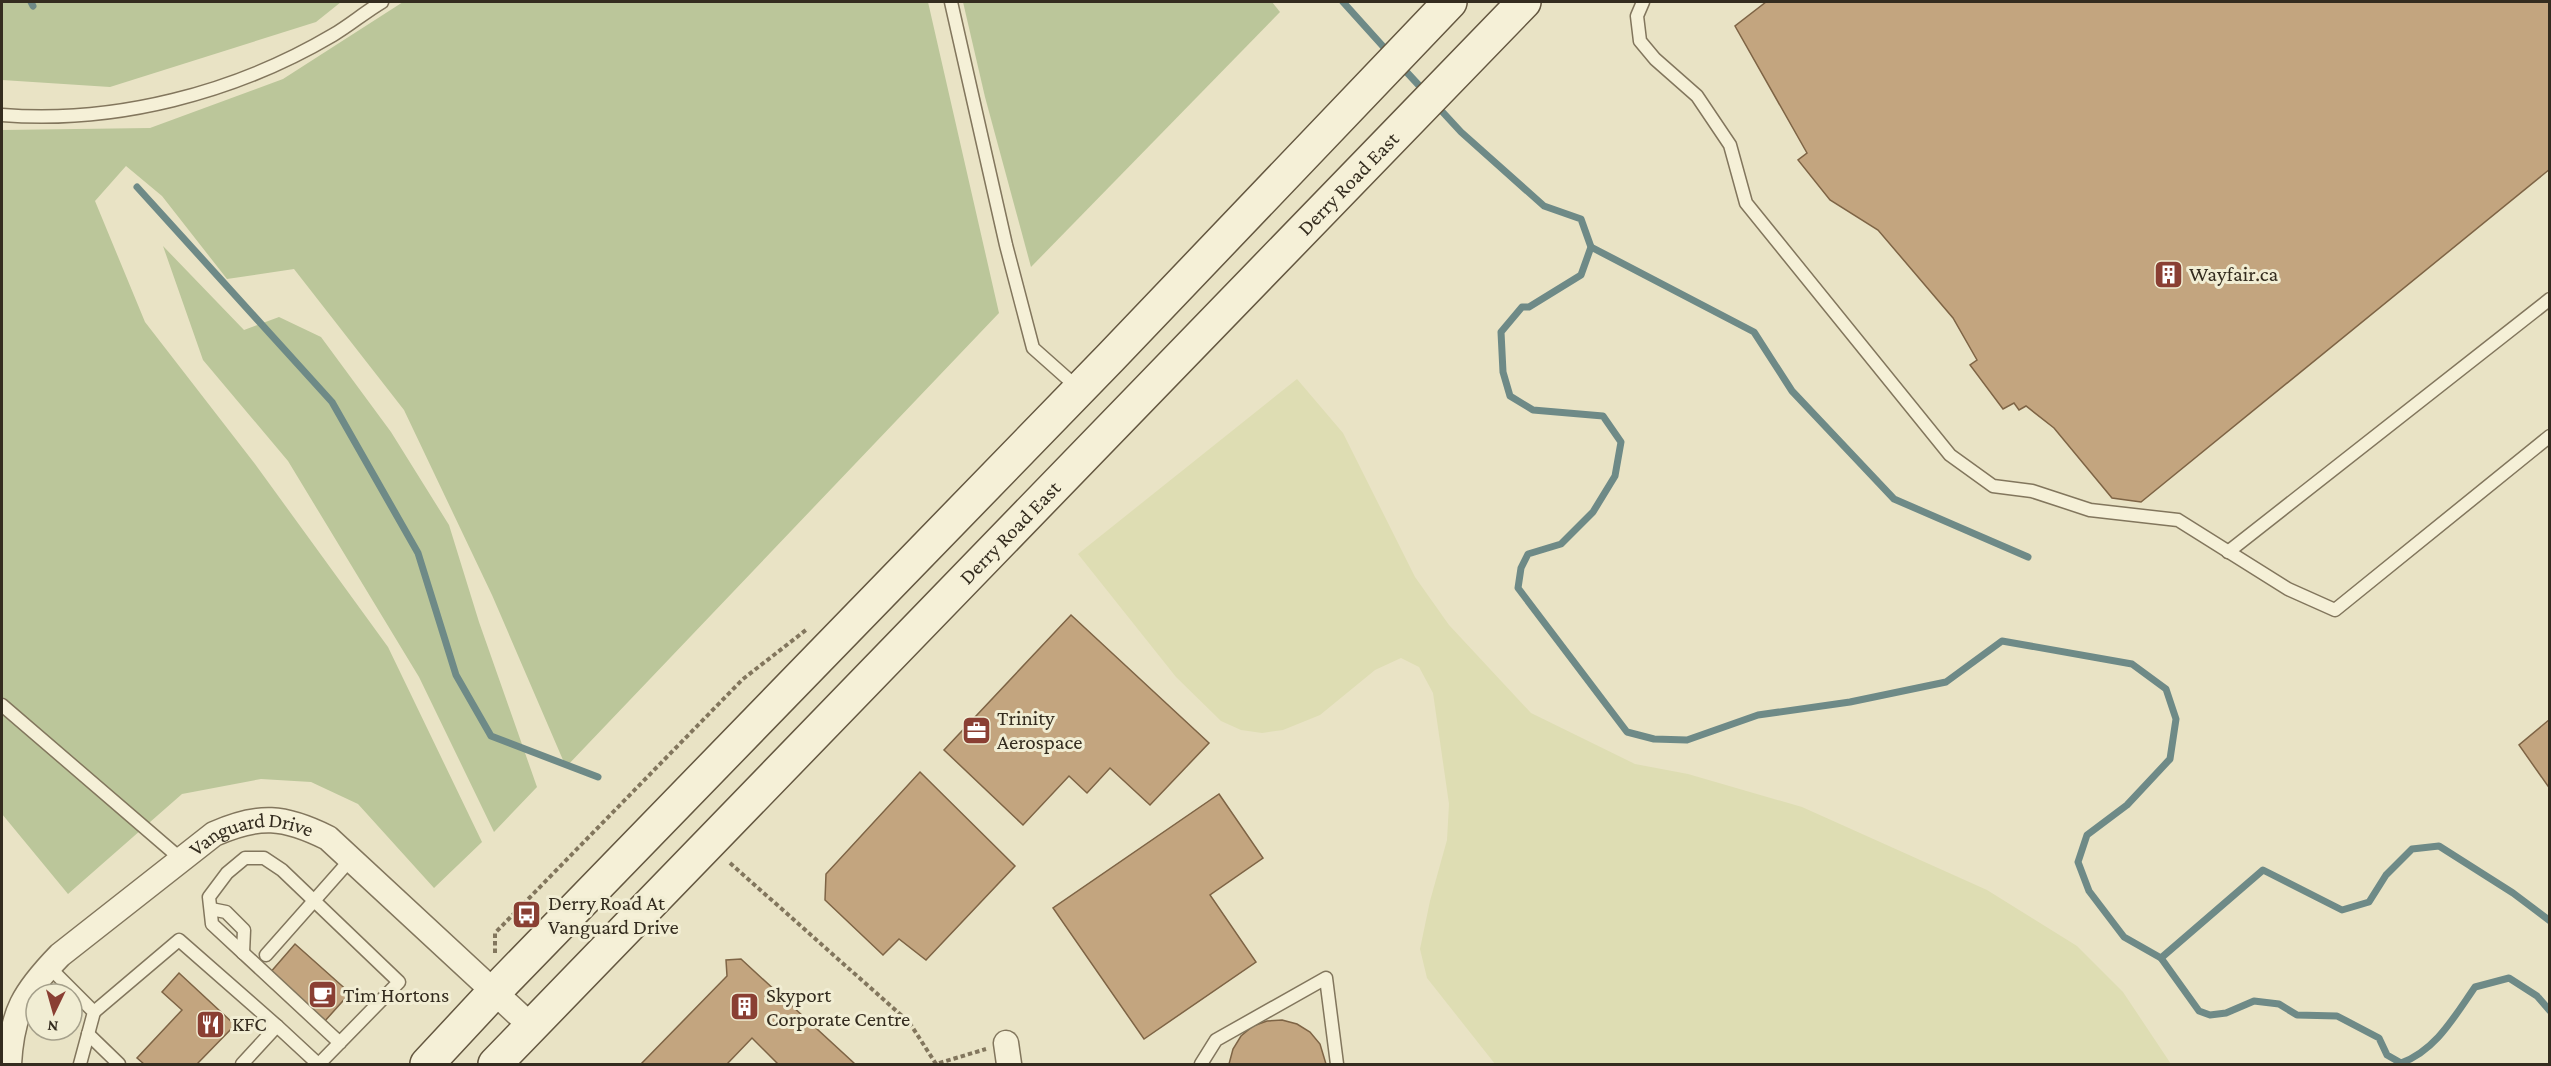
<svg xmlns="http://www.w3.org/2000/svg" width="2551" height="1066" viewBox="0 0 2551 1066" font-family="'Crimson Pro',serif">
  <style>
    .farmland { fill: #deddb3 }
    .green { fill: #bbc69a }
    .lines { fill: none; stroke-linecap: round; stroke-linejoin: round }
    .stream { stroke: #6e8a87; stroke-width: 7 }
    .building { fill: #c3a57f; stroke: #7e6445; stroke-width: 1.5 }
    .lane-casing { stroke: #82765d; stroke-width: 15 }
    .street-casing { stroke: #82765d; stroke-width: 27 }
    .secondary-casing { stroke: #645740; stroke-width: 36 }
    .path { stroke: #82765d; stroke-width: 4; stroke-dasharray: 4.5 3; stroke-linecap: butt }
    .lane { stroke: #f5f0d7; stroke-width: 12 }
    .street { stroke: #f5f0d7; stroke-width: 24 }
    .secondary { stroke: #f5f0d7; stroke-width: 33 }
    .labels { text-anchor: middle; stroke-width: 6; stroke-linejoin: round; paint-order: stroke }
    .street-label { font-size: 21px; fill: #342c1f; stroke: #f1edd3 }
    .poi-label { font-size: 21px; fill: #342c1f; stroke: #f1edd3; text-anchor: start }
  </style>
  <rect width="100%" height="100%" fill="#e9e3c5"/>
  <path class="farmland" d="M1297,379L1343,433L1415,577L1449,625L1531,713L1635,764L1688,774L1802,807L1987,890L2077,946L2123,992L2171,1064H1495L1427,978L1420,949L1430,901L1447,840L1449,804L1433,693L1419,667L1401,658L1375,670L1320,715L1283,730L1262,733L1241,730L1221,721L1176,677L1078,554Z"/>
  <g class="green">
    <path d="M2,2H341L316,22L110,87L2,80Z"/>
    <path d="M403,2H928L999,313L566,767L492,595L404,410L294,269L227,279L162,196L126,166L95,201L145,322L255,464L388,647L482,842L434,888L358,804L311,782L261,779L182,794L68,894L2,814V130L150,128L283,79Z"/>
    <path d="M963,2H1272L1280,12L1031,267L985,97Z"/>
    <path d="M163,246L244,330L279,317L321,337L391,432L449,525L479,622L537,787L494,832L419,677L288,461L203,360Z"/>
  </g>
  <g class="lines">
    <g class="stream">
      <path d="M31,2L33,6"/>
      <path d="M1343,2L1389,53"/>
      <path d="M1401,66L1426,93"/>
      <path d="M1437,106L1461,132L1544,206L1581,219L1591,247L1581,275L1529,307H1522L1501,332L1503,372L1510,396L1533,410L1603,416L1621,442L1615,476L1593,512L1561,544L1528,554L1521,568L1518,588L1627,732L1654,739L1687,740L1758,715L1850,702L1946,682L2002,641L2132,664L2166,689L2176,719L2170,759L2127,805L2087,835L2078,862L2089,891L2124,937L2161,958L2199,1011L2210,1015L2226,1013L2254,1001L2279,1004L2297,1015L2337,1016L2379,1038L2387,1055L2401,1063C2436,1050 2454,1017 2475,987L2509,978L2537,996L2550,1011"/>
      <path d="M137,187L332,402L418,553L456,675L491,736L598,777"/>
      <path d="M1591,247L1754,332L1792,391L1894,499L2028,557"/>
      <path d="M2161,958L2263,870L2342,910L2369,902L2386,875L2412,849L2439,846L2513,893L2550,921"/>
    </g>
  </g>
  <g class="building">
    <path d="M1766,2H2550V169L2141,502L2112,498L2054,428L2026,406L2019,410L2014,403L2003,409L1970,365L1977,360L1953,318L1878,230L1830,200L1798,160L1807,153L1735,26Z"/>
    <path d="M1071,615L1209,743L1150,805L1110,768L1087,793L1069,776L1023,825L944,750Z"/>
    <path d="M2550,719V789L2519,745Z"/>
    <path d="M920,772L1015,866L926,960L899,939L883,955L825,900L826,874Z"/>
    <path d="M1219,794L1263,858L1210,895L1256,962L1144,1039L1053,908Z"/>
    <path d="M295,944L350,993L324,1022L269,974Z"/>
    <path d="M741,959L855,1064H778L752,1038L727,1064H641L727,976L726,960Z"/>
    <path d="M179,973L235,1025L197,1064H144L137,1058L182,1010L162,992Z"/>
    <path d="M1282,1020L1297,1024L1310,1032L1320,1044L1326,1064H1229L1233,1049L1241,1036L1253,1026L1267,1021Z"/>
  </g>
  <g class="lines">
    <defs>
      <g id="lane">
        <path d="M951,2L1006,245L1033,348L1078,388"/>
        <path d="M1643,2L1637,16L1640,41L1655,59L1697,96L1730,145L1746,203L1950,455L1993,486L2032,491L2090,510L2178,520L2288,589L2335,610L2550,436"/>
        <path d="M2,115C115,124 235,93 333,35C350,25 365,12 382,2"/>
        <path d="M2228,552L2550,299"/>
        <path d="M2,705L181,859"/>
        <path d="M211,909L226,912L244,930L243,953"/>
        <path d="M266,955L351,859"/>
        <path d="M49,967L94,1012L80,1064"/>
        <path d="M94,1012L179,940L277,1026L242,1064"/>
        <path d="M277,1026L318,1064"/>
        <path d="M88,1034L119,1064"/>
        <path d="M319,1064L399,982L282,870L264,858H245L227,873L209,897L212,924L340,1043"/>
        <path d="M1201,1064L1216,1040L1326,978L1337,1064"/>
      </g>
      <g id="street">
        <path d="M1006,1043L1009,1064"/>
        <path id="s1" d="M9,1064C12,1012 24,992 60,955L214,834C259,814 284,816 328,838L531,1026"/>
      </g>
      <g id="secondary">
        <path d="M427,1064L494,992L1111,357L1450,2"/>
        <path id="s2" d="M495,1064L1524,2"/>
      </g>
    </defs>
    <use href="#lane" class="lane-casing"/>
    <use href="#street" class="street-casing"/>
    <use href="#secondary" class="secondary-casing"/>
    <g class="path">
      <path d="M730,863L901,1015L911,1025L936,1064L986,1049"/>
      <path d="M495,953V933L743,679L806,630"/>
    </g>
    <use href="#lane" class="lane"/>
    <use href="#street" class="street"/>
    <use href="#secondary" class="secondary"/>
  </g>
  <defs>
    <symbol id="building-square" viewBox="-11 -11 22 22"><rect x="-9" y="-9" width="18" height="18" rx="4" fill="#8a3f33" stroke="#f1edd3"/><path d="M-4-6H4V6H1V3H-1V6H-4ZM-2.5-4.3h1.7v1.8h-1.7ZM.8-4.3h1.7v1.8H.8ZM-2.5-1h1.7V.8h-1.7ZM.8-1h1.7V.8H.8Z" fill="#fff"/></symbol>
    <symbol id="office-square" viewBox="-11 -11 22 22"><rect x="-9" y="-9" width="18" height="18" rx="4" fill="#8a3f33" stroke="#f1edd3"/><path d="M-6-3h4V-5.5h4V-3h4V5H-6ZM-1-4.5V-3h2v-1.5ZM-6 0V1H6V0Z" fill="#fff"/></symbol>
    <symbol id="bus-square" viewBox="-11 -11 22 22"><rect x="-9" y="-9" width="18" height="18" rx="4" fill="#8a3f33" stroke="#f1edd3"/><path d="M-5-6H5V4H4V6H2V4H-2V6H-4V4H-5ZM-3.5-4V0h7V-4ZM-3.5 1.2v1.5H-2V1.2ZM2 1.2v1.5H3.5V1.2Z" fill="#fff"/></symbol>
    <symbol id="cafe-square" viewBox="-11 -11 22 22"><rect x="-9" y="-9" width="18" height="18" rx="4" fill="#8a3f33" stroke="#f1edd3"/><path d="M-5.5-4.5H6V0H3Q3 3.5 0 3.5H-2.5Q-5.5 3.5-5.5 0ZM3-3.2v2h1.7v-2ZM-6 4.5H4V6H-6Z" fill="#fff"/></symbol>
    <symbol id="restaurant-square" viewBox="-11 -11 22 22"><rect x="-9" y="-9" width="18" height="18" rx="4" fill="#8a3f33" stroke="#f1edd3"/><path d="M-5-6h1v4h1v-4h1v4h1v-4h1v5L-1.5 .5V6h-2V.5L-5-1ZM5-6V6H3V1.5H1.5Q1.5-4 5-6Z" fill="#fff"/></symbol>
  </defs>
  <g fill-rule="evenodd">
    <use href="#building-square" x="2152" y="258" width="33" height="33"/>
    <use href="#office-square" x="960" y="714" width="33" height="33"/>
    <use href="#bus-square" x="510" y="898" width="33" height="33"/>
    <use href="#cafe-square" x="306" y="978" width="33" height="33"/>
    <use href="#building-square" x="728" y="990" width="33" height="33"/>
    <use href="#restaurant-square" x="194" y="1008" width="33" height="33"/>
  </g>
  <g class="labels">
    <g class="street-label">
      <text dy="7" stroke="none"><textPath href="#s2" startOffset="1226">Derry Road East</textPath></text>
      <text dy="7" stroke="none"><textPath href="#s2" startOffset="740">Derry Road East</textPath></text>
      <text dy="7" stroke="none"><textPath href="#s1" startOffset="357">Vanguard Drive</textPath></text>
    </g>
    <g class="poi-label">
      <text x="2189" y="281">Wayfair.ca</text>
      <text x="997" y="725">Trinity<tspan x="997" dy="24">Aerospace</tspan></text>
      <text x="548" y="910">Derry Road At<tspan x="548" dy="24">Vanguard Drive</tspan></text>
      <text x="343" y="1002">Tim Hortons</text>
      <text x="766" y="1002">Skyport<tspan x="766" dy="24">Corporate Centre</tspan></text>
      <text x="232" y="1031">KFC</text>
    </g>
  </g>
  <rect width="2551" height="1066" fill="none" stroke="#342c1f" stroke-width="6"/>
  <g transform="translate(54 1012) rotate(185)"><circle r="28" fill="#f1edd3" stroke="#a5a08b" stroke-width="1.5"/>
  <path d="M0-4.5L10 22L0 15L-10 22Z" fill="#8a3f33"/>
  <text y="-9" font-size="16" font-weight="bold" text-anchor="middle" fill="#342c1f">N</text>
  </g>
</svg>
